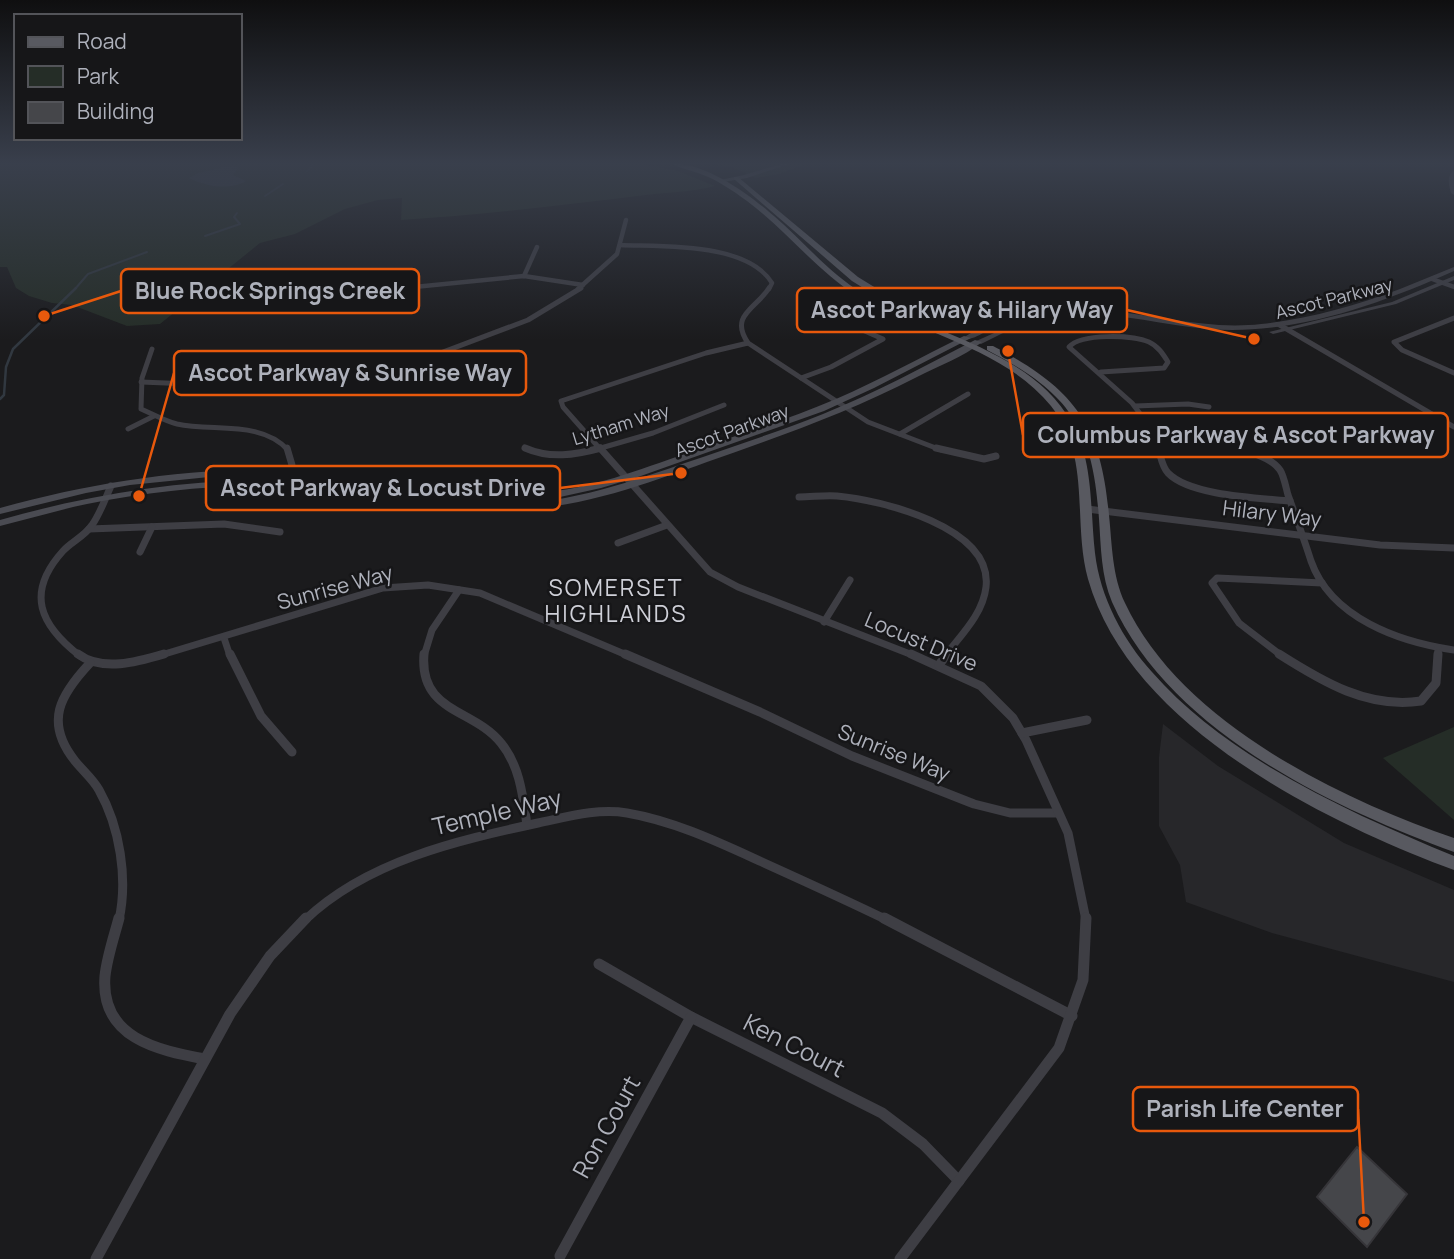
<svg xmlns="http://www.w3.org/2000/svg" width="1454" height="1259" viewBox="0 0 1454 1259" font-family="Manrope,sans-serif">
  <style>
    .built { fill: #27272a }
    .green { fill: #252d27 }
    .water { fill: #313840 }
    .lines { fill: none; stroke-linecap: round; stroke-linejoin: round }
    .stream-far1 { stroke: #313840; stroke-width: 2 }
    .stream { stroke: #313840; stroke-width: 2.5 }
    .building { fill: #45464a; stroke: #363539; stroke-width: 2 }
    .minor-far4 { stroke: #3e3e44; stroke-width: 4.5 }
    .minor-far3 { stroke: #3e3e44; stroke-width: 5 }
    .minor-far2 { stroke: #3e3e44; stroke-width: 7 }
    .minor-far1 { stroke: #3e3e44; stroke-width: 9 }
    .minor { stroke: #3e3e44; stroke-width: 11 }
    .tertiary { fill: #3e3e44; fill-rule: evenodd }
    .secondary { fill: #4a4b52; fill-rule: evenodd }
    .primary { fill: #585960; fill-rule: evenodd }
    .labels { text-anchor: middle; stroke-width: 5; stroke-linejoin: round; paint-order: stroke }
    .far-street-label { font-size: 18px; fill: #aeb1bb; stroke: #161618 }
    .street-label { font-size: 21px; fill: #aeb1bb; stroke: #161618 }
    .neighbourhood-label { font-size: 23px; letter-spacing: 2px; fill: #cfd0d8; stroke: #161618 }
    .near-street-label { font-size: 24px; fill: #aeb1bb; stroke: #161618 }
    .leader { fill: none; stroke: #e8590c; stroke-width: 2.5 }
    .callout-dot { fill: #e8590c; stroke: #161618; stroke-width: 2.5 }
    .callout { fill: #161618; stroke: #e8590c; stroke-width: 2.5 }
    .callout-label { font-size: 23px; text-anchor: middle; font-weight: bold; fill: #aeb1bb }
  </style>
  <rect width="100%" height="100%" fill="#1b1b1d"/>
  <path class="built" d="M1163,724L1218,766L1344,843L1454,890V982L1272,933L1186,902L1180,865L1159,826V757Z"/>
  <g class="green">
    <path d="M0,164H641L678,171L715,186C693,192 670,192 646,195C565,205 483,215 401,220L402,198L378,200L345,209L295,234L260,243L160,324L127,326L72,305L52,303L29,296L16,288L7,267H0Z"/>
    <path d="M713,164H805L779,174L756,178L732,167Z"/>
    <path d="M1454,727V820L1383,758Z"/>
  </g>
  <path class="water" d="M233,165L238,168L233,175L246,181C230,191 204,186 189,178L198,173Z"/>
  <g class="lines">
    <g class="stream-far1">
      <path d="M307,171L313,165"/>
      <path d="M265,196L283,184"/>
      <path d="M205,236L240,224L234,217L237,213"/>
      <path d="M75,289L88,274L147,252"/>
    </g>
    <path class="stream" d="M0,399L4,395L6,367L13,349L76,288"/>
  </g>
  <path class="building" d="M1357,1147L1407,1194L1367,1247L1317,1197Z"/>
  <g class="lines">
    <g class="minor-far4">
      <path d="M620,245C663,247 747,242 772,283L769,289"/>
      <path d="M524,276L537,247"/>
      <path d="M1432,279L1454,287"/>
      <path d="M394,289L524,276L583,285"/>
      <path d="M578,289L617,254L626,220"/>
    </g>
    <g class="minor-far3">
      <path d="M769,288C756,309 729,315 748,343L868,422L941,450"/>
      <path d="M369,292L411,288"/>
      <path d="M1454,318L1394,342L1402,350L1454,373"/>
      <path d="M1278,324L1454,427"/>
      <path d="M152,349L142,378L141,409C153,414 165,421 177,424C213,432 261,420 288,450"/>
      <path d="M1101,372L1164,368L1168,362C1163,354 1158,346 1149,342C1133,335 1081,333 1069,347L1132,403L1150,427L1159,450"/>
      <path d="M801,378L831,367L883,339L842,321"/>
      <path d="M141,382L215,385L279,380L342,383L369,380L528,320L581,288"/>
      <path d="M1135,406L1188,404L1209,407"/>
      <path d="M128,429L154,416"/>
      <path d="M900,434L968,394"/>
      <path d="M1155,439L1241,450"/>
      <path d="M525,448L529,450"/>
      <path d="M594,450L653,433L724,405"/>
      <path d="M601,450L563,407L561,401L706,353L748,343"/>
    </g>
    <g class="minor-far2">
      <path d="M525,448C550,459 575,455 601,448"/>
      <path d="M600,448L710,572L738,587L915,656"/>
      <path d="M936,448L984,459L996,456"/>
      <path d="M1158,448C1161,457 1162,467 1168,473C1190,496 1260,498 1290,501"/>
      <path d="M1232,448C1247,451 1270,456 1280,470C1284,476 1286,488 1288,495C1296,517 1304,539 1311,561C1331,618 1399,642 1454,650"/>
      <path d="M280,484L292,465L287,448"/>
      <path d="M799,497C812,497 824,495 837,496C881,500 993,527 986,587C983,614 961,635 945,656"/>
      <path d="M1087,509L1380,545L1454,548"/>
      <path d="M89,529L224,524L280,532"/>
      <path d="M618,543L667,525"/>
      <path d="M140,552L152,527"/>
      <path d="M824,622L850,580"/>
      <path d="M224,638L230,656"/>
      <path d="M80,656C40,625 25,593 63,551C71,542 85,536 92,525C100,514 105,499 111,486"/>
      <path d="M158,656L383,588L428,585L480,593L629,656"/>
      <path d="M424,656L432,630L459,590"/>
      <path d="M1282,656L1239,623L1212,583L1217,578L1322,583"/>
      <path d="M1438,656V648"/>
    </g>
    <g class="minor-far1">
      <path d="M78,654C102,672 137,662 164,654"/>
      <path d="M230,654L261,716L292,752"/>
      <path d="M424,654C419,713 473,708 501,743C520,766 523,797 527,825"/>
      <path d="M625,654L760,712L852,756L974,804L1010,813H1058"/>
      <path d="M911,654L981,686L1013,718L1026,740L1068,833L1086,920"/>
      <path d="M1279,654C1323,682 1368,709 1421,701L1436,683L1438,654"/>
      <path d="M90,663C60,695 44,722 75,761C83,771 93,779 99,790C120,827 128,879 119,920"/>
      <path d="M939,665L947,654"/>
      <path d="M1022,733L1087,720"/>
      <path d="M305,920C367,861 456,841 538,823C567,817 597,808 627,813C674,821 718,842 762,862C804,881 846,900 887,920"/>
    </g>
    <g class="minor">
      <path d="M119,918C114,937 107,957 105,976C100,1038 157,1050 205,1059"/>
      <path d="M884,918L1072,1016"/>
      <path d="M599,964L691,1017L882,1113L923,1144L959,1181"/>
      <path d="M560,1256L691,1017"/>
      <path d="M96,1259L230,1014L270,956L306,918"/>
      <path d="M900,1259L1059,1048L1083,980L1086,918"/>
    </g>
    <g class="tertiary">
      <path d="M1454,170V195L1451,193C1449,185 1446,176 1454,170Z"/>
      <path d="M1454,267V271C1378,305 1292,336 1208,329C1160,325 1113,311 1065,314C1038,316 1012,321 987,331C979,335 971,341 963,338C977,328 996,323 1013,318C1044,310 1075,308 1108,311C1159,315 1208,330 1261,324C1308,319 1355,306 1400,289C1418,282 1436,274 1454,267Z"/>
      <path d="M1454,276V280L1396,304L1273,334L1269,332L1392,302Z"/>
      <path d="M1012,325L1017,326L981,344L974,342Z"/>
    </g>
    <g class="secondary">
      <path d="M781,164H789L747,178L723,182L720,180L744,175Z"/>
      <path d="M964,336L971,338L874,388L824,411L638,477L601,488L560,497L517,500H493L352,479L308,476H219L130,485L86,493L0,514V508C114,476 232,462 350,473C414,479 475,498 539,493C590,489 639,470 687,453C736,435 787,420 836,399C880,380 921,357 964,336Z"/>
      <path d="M975,340L982,342C964,357 938,366 917,377C849,412 779,437 707,462C646,484 583,507 518,510C463,513 410,495 355,490C266,481 175,486 87,504C58,510 29,519 0,526V520C116,487 235,472 356,484C410,489 464,506 519,504C583,500 643,477 703,457C743,443 783,430 823,414C875,393 925,366 975,340Z"/>
    </g>
    <g class="primary">
      <path d="M672,164C706,162 750,195 774,216C803,241 829,273 862,293C929,334 1031,349 1072,423C1094,462 1090,510 1095,553C1100,597 1123,640 1152,672C1227,758 1350,813 1454,856V870C1322,821 1129,725 1088,579C1072,521 1092,457 1051,406C1003,347 919,334 857,296C817,271 785,229 747,201C732,190 716,179 698,173C690,170 680,168 672,164Z"/>
      <path d="M734,177H738L858,277L897,301V305H891L852,281L734,179Z"/>
      <path d="M987,346H993C1073,388 1101,423 1109,515C1112,544 1112,576 1125,603C1180,721 1337,798 1454,838V852C1330,807 1169,730 1112,602C1101,576 1101,547 1099,519C1093,426 1069,393 987,350Z"/>
    </g>
  </g>
  <linearGradient id="sky" x2="0" y2="1"><stop stop-color="#0f0f10"/><stop offset="0.48" stop-color="#393f4c"/><stop offset="1" stop-color="#393f4c" stop-opacity="0"/></linearGradient>
  <rect width="1454" height="340" fill="url(#sky)"/>
  <g class="labels">
    <g class="far-street-label">
      <text transform="translate(1334 299) rotate(-14)" y="6">Ascot Parkway</text>
      <text transform="translate(621 425) rotate(-17)" y="6">Lytham Way</text>
      <text transform="translate(732 431) rotate(-20)" y="6">Ascot Parkway</text>
    </g>
    <g class="street-label">
      <text transform="translate(1272 514) rotate(7)" y="7">Hilary Way</text>
      <text transform="translate(335 588) rotate(-15)" y="7">Sunrise Way</text>
      <text transform="translate(921 642) rotate(23)" y="7">Locust Drive</text>
      <text transform="translate(894 753) rotate(22)" y="7">Sunrise Way</text>
    </g>
    <g class="neighbourhood-label">
      <text x="616" y="596">SOMERSET<tspan x="616" dy="26">HIGHLANDS</tspan></text>
    </g>
    <g class="near-street-label">
      <text transform="translate(497 813) rotate(-13)" y="8">Temple Way</text>
      <text transform="translate(794 1046) rotate(27)" y="8">Ken Court</text>
      <text transform="translate(607 1127) rotate(-61)" y="8">Ron Court</text>
    </g>
  </g>
  <path class="leader" d="M44 316L121 291M1254 339L1127 310M139 496L174 373M1008 351L1023 435M681 473L560 488M1364 1222L1358 1109"/>
  <g class="callout-dot">
    <circle cx="44" cy="316" r="7"/>
    <circle cx="1254" cy="339" r="7"/>
    <circle cx="139" cy="496" r="7"/>
    <circle cx="1008" cy="351" r="7"/>
    <circle cx="681" cy="473" r="7"/>
    <circle cx="1364" cy="1222" r="7"/>
  </g>
  <g class="callout">
    <rect x="121" y="269" width="298" height="44" rx="7"/>
    <rect x="797" y="288" width="330" height="44" rx="7"/>
    <rect x="174" y="351" width="352" height="44" rx="7"/>
    <rect x="1023" y="413" width="425" height="44" rx="7"/>
    <rect x="206" y="466" width="354" height="44" rx="7"/>
    <rect x="1133" y="1087" width="225" height="44" rx="7"/>
  </g>
  <g class="callout-label">
    <text x="270" y="299">Blue Rock Springs Creek</text>
    <text x="962" y="318">Ascot Parkway &amp; Hilary Way</text>
    <text x="350" y="381">Ascot Parkway &amp; Sunrise Way</text>
    <text x="1236" y="443">Columbus Parkway &amp; Ascot Parkway</text>
    <text x="383" y="496">Ascot Parkway &amp; Locust Drive</text>
    <text x="1245" y="1117">Parish Life Center</text>
  </g>
  <rect x="14" y="14" width="228" height="126" fill="#161618" stroke="#535459" stroke-width="2"/>
  <rect x="28" y="37" width="35" height="10" fill="#585960" stroke="#535459" stroke-width="2"/>
  <text x="77" y="49" font-size="21" fill="#aeb1bb">Road</text>
  <rect x="28" y="66" width="35" height="21" fill="#252d27" stroke="#535459" stroke-width="2"/>
  <text x="77" y="84" font-size="21" fill="#aeb1bb">Park</text>
  <rect x="28" y="102" width="35" height="21" fill="#45464a" stroke="#535459" stroke-width="2"/>
  <text x="77" y="119" font-size="21" fill="#aeb1bb">Building</text>
</svg>
